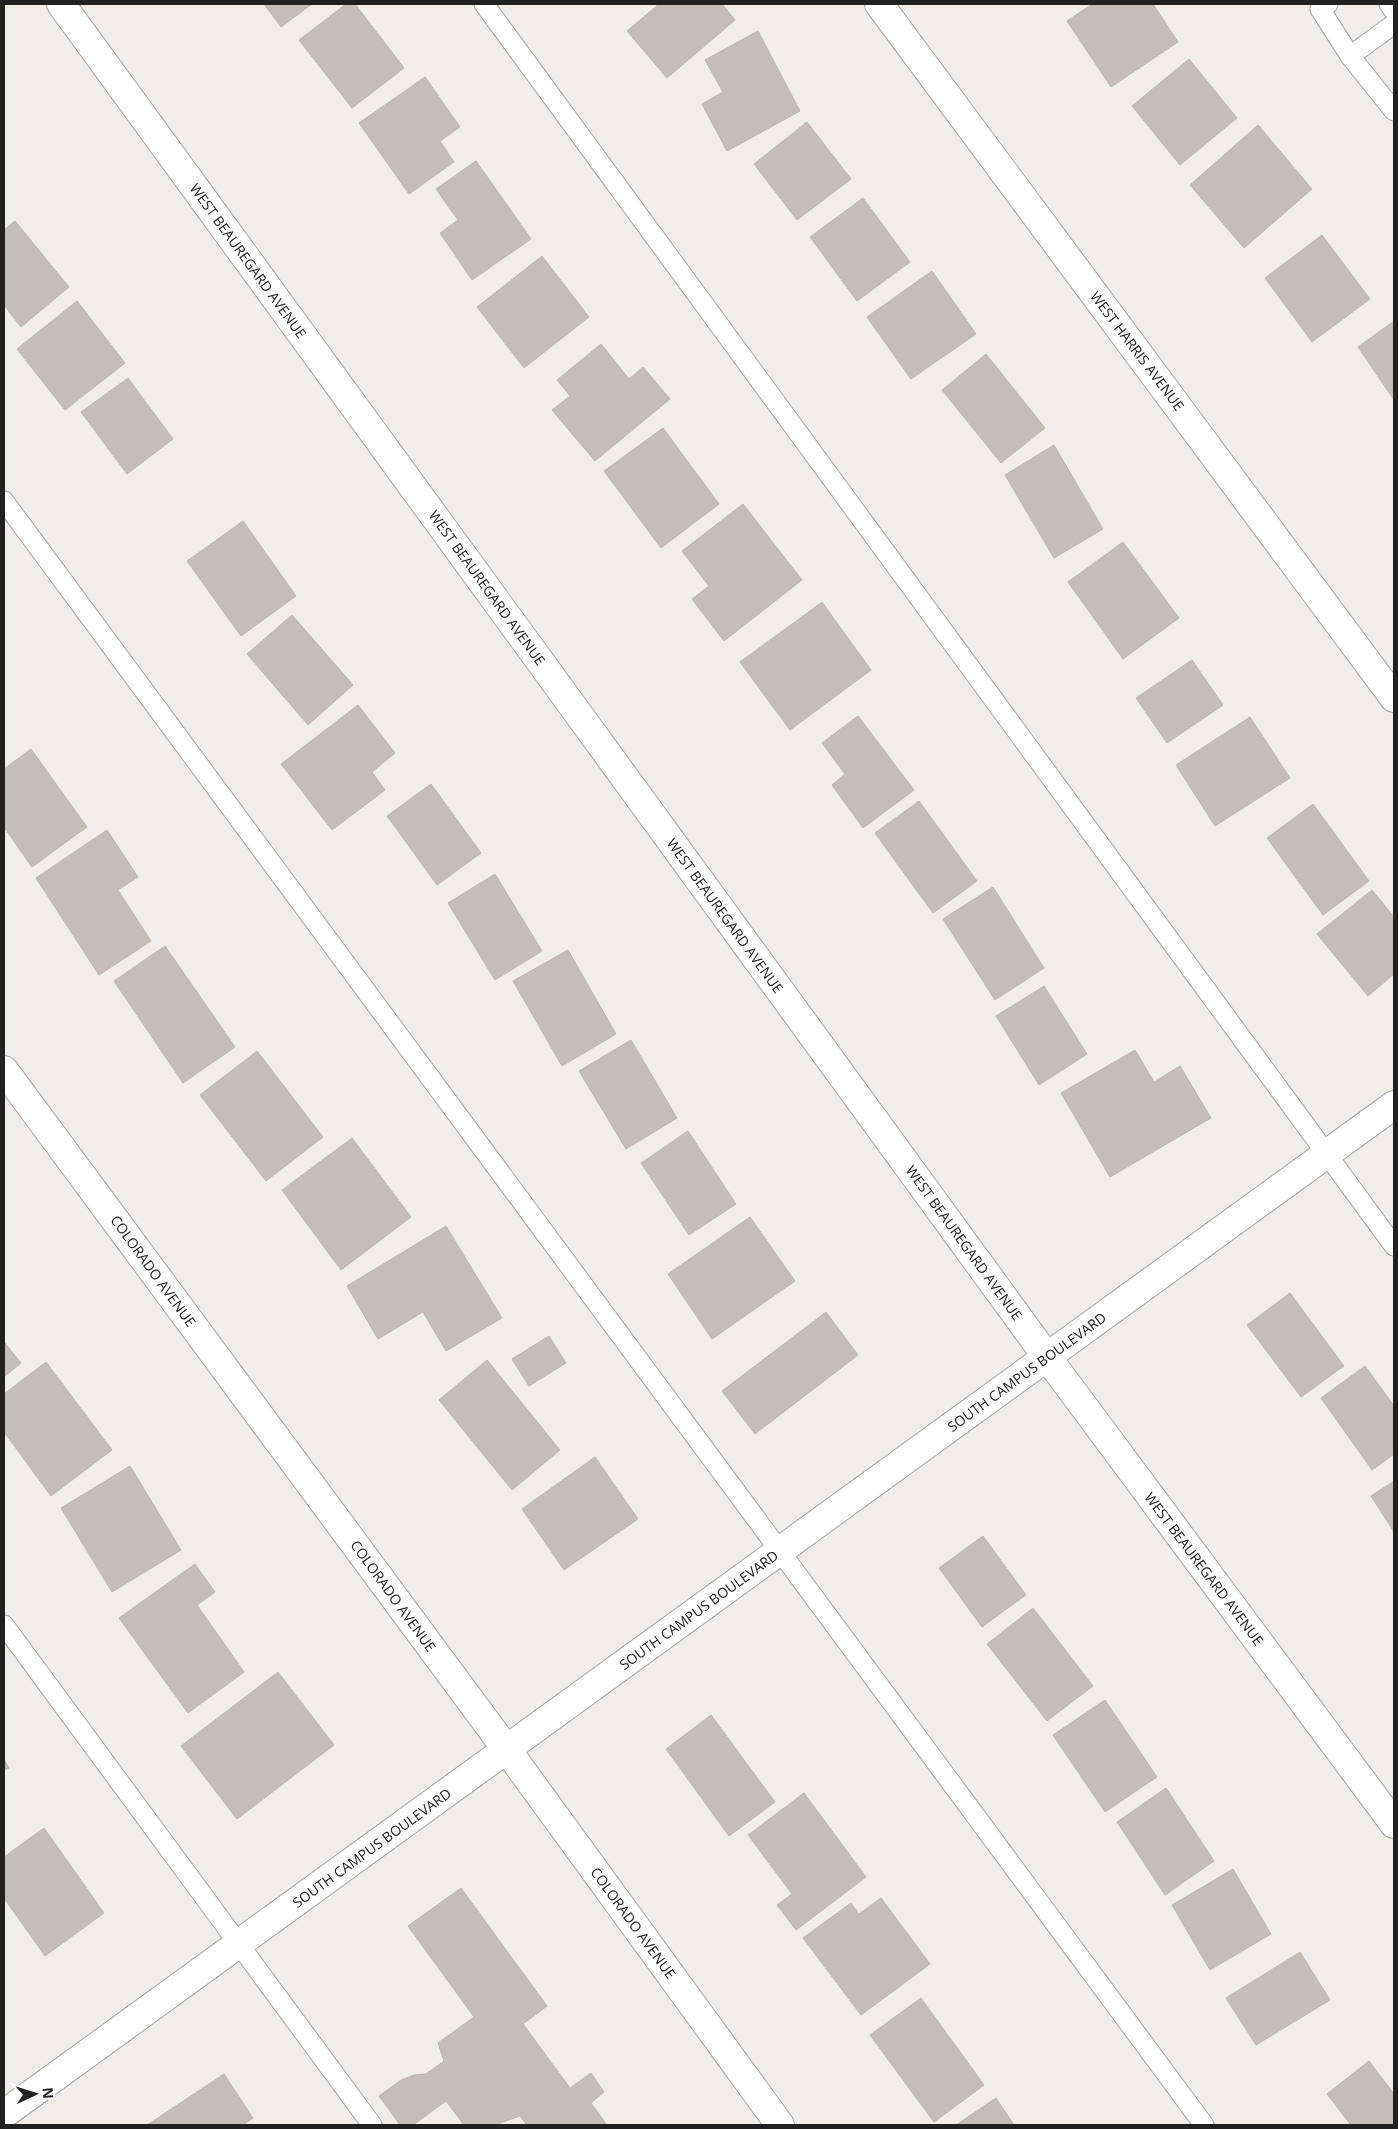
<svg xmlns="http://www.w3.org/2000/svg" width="1398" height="2129" viewBox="0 0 1398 2129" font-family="'Open Sans',sans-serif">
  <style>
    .building { fill: #c5bdb7; stroke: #c2b4aa }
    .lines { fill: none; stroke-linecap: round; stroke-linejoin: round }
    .service-casing { stroke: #a5a5a5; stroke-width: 21 }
    .minor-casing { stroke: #a5a5a5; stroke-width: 30 }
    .tertiary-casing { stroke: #a5a5a5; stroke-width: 30 }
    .service { stroke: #fff; stroke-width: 19 }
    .minor { stroke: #fff; stroke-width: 28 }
    .tertiary { stroke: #fff; stroke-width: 28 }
    .labels { text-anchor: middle; stroke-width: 4.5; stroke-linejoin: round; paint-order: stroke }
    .street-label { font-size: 14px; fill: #212121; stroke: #fff }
  </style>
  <rect width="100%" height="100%" fill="#f1ede8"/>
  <g class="building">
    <path d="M264,4H312L281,27Z"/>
    <path d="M346,4H355L404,68L352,108L299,40Z"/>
    <path d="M659,4H722L735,20L667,78L627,31Z"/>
    <path d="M1092,4H1153L1178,42L1111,87L1067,21Z"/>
    <path d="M758,31L800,111L727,151L702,104L723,92L705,60Z"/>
    <path d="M1189,59L1237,118L1180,165L1132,106Z"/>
    <path d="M425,77L460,127L440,141L454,162L409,194L359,123Z"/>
    <path d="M807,122L851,179L797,220L754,164Z"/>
    <path d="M1258,125L1312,189L1244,248L1190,185Z"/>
    <path d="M476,161L531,239L472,280L440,233L458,220L436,189Z"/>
    <path d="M863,198L910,262L857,301L810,237Z"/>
    <path d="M15,221L69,287L21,327L4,305V230Z"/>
    <path d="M1322,235L1370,299L1312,342L1265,278Z"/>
    <path d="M542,256L589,317L524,368L477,307Z"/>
    <path d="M932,271L976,334L911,379L867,317Z"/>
    <path d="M77,301L125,363L65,410L17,349Z"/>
    <path d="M1394,321V400L1358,347Z"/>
    <path d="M601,344L629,379L643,367L670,399L595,461L552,410L570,396L557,380Z"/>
    <path d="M986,354L1045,428L1001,463L942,390Z"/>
    <path d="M128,378L173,439L127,474L81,412Z"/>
    <path d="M663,428L719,504L661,548L604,471Z"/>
    <path d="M1054,445L1103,529L1054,558L1005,475Z"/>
    <path d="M743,504L802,580L724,641L692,599L709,586L682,551Z"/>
    <path d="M243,521L296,596L241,636L187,561Z"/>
    <path d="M1123,542L1179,618L1123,659L1068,582Z"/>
    <path d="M822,602L871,670L790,730L740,662Z"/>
    <path d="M292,615L353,685L308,725L247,654Z"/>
    <path d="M1192,660L1223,705L1167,743L1136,698Z"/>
    <path d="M358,705L395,753L372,772L385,790L332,830L281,764Z"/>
    <path d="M858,716L914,790L863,828L832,785L845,774L822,743Z"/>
    <path d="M1250,717L1290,778L1215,826L1176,765Z"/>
    <path d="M31,749L87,827L32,867L4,827V769Z"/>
    <path d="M431,784L481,853L437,885L387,816Z"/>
    <path d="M919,801L977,881L933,913L875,833Z"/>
    <path d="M1313,804L1369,881L1323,915L1267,838Z"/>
    <path d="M107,830L138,877L118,890L151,941L99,975L36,878Z"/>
    <path d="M495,874L542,951L495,980L448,903Z"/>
    <path d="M993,887L1044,968L995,1000L943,919Z"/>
    <path d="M1372,890L1394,917V974L1368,996L1317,934Z"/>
    <path d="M165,946L235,1047L183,1083L114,981Z"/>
    <path d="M568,950L616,1034L562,1066L513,981Z"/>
    <path d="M1044,986L1087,1054L1039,1085L996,1016Z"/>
    <path d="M631,1040L677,1118L626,1149L579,1071Z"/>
    <path d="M1135,1050L1154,1082L1180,1066L1211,1118L1110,1177L1061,1093Z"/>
    <path d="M257,1051L323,1137L266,1181L200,1095Z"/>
    <path d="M688,1131L736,1204L689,1235L641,1163Z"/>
    <path d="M352,1138L411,1217L341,1270L282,1190Z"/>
    <path d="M750,1217L795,1281L712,1339L668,1274Z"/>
    <path d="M446,1226L502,1318L446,1351L423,1312L378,1339L347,1286Z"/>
    <path d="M1290,1293L1344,1366L1301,1397L1247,1325Z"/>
    <path d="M826,1312L858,1355L755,1434L722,1391Z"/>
    <path d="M549,1336L566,1363L529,1386L512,1359Z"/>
    <path d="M4,1342L21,1363L4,1377Z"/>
    <path d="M487,1360L560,1450L512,1490L439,1400Z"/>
    <path d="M46,1362L112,1450L51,1496L4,1432V1394Z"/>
    <path d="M1365,1366L1394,1406V1454L1372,1470L1321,1398Z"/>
    <path d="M595,1457L638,1519L564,1570L522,1509Z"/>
    <path d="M130,1466L181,1550L112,1592L61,1508Z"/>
    <path d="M1394,1481V1532L1371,1496Z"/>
    <path d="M983,1536L1026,1595L982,1627L939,1568Z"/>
    <path d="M195,1564L215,1592L197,1605L244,1672L188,1713L119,1618Z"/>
    <path d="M1033,1608L1093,1686L1047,1721L987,1644Z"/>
    <path d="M278,1672L334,1745L237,1819L181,1746Z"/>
    <path d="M1105,1700L1157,1777L1105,1812L1053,1735Z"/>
    <path d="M711,1715L775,1802L729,1836L666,1749Z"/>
    <path d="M4,1759L9,1768L4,1770Z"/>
    <path d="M1166,1788L1214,1861L1165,1895L1117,1822Z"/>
    <path d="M804,1793L866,1877L796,1930L777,1905L792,1894L748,1835Z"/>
    <path d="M44,1828L104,1913L45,1956L4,1898V1857Z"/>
    <path d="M1233,1869L1271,1934L1210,1970L1172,1905Z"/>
    <path d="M461,1888L547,2006L523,2024L570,2088L591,2073L604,2092L591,2103L607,2125H527L520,2116L494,2125H464L446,2101L413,2125H400L379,2096L401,2080L414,2075L426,2074L444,2061L438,2043L474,2017L408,1926Z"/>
    <path d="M881,1898L930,1964L861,2015L803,1938L851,1903L859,1914Z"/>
    <path d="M1300,1952L1330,2000L1256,2045L1226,1998Z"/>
    <path d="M921,1998L984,2085L934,2122L870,2035Z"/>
    <path d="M1369,2061L1394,2094V2125H1351L1327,2094Z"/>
    <path d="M224,2074L253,2118L243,2125H147Z"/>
    <path d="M996,2098L1014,2125H956Z"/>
  </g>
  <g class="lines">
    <defs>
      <g id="service">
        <path d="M484,4L1394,1246"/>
        <path d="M1328,4L1320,9L1350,56"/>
        <path d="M1389,4L1394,11"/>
        <path d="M1394,24L1350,56L1394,111"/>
        <path d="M4,501L1204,2125"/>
        <path d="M4,1625L372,2125"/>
      </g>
      <g id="minor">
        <path d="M879,4L1394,698"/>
        <path d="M4,1070L507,1750L780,2125"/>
        <path d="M4,2114L1394,1105"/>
      </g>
      <path id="tertiary" d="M61,4L1047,1357L1394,1824"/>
    </defs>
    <use href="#service" class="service-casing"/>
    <use href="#minor" class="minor-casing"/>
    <use href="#tertiary" class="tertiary-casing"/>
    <use href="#service" class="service"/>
    <use href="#minor" class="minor"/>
    <use href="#tertiary" class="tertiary"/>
  </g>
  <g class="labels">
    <g class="street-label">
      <text transform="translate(248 261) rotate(54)" y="5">WEST BEAUREGARD AVENUE</text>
      <text transform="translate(1137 351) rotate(53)" y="5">WEST HARRIS AVENUE</text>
      <text transform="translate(487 588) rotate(54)" y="5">WEST BEAUREGARD AVENUE</text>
      <text transform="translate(725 916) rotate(54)" y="5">WEST BEAUREGARD AVENUE</text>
      <text transform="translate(964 1243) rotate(54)" y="5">WEST BEAUREGARD AVENUE</text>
      <text transform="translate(153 1271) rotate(54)" y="5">COLORADO AVENUE</text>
      <text transform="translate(1027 1372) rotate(-36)" y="5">SOUTH CAMPUS BOULEVARD</text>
      <text transform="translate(1204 1569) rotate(53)" y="5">WEST BEAUREGARD AVENUE</text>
      <text transform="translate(393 1596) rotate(54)" y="5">COLORADO AVENUE</text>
      <text transform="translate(699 1610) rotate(-36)" y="5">SOUTH CAMPUS BOULEVARD</text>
      <text transform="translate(372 1848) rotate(-36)" y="5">SOUTH CAMPUS BOULEVARD</text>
      <text transform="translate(633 1923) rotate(54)" y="5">COLORADO AVENUE</text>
    </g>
  </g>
  <rect width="1398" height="2129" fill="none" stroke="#212121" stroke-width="10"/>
  <g transform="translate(35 2094) rotate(86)" stroke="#ffffff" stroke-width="4" paint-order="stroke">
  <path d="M0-4L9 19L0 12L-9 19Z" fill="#212121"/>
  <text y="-8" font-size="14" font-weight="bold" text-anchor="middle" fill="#212121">N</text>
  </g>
</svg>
